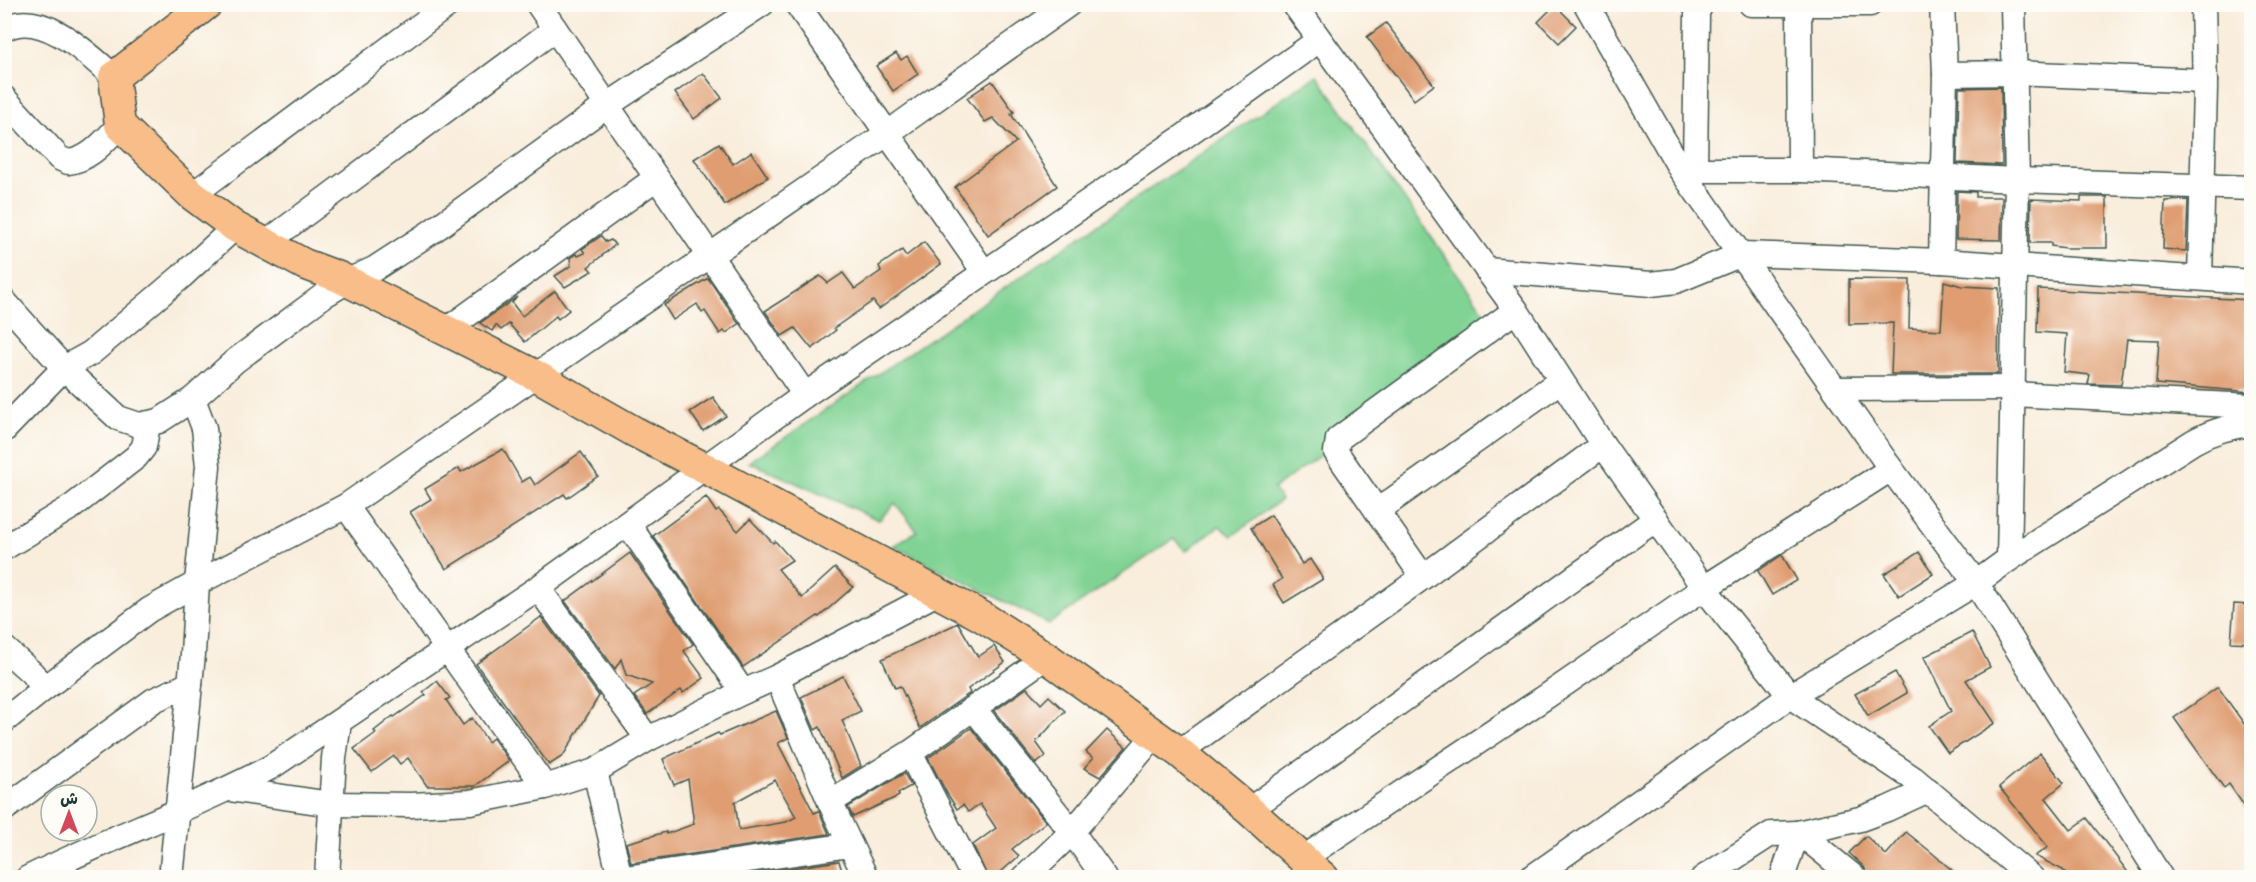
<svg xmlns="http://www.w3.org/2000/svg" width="2256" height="882" viewBox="0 0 2256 882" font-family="Itim,'Playpen Sans Arabic',sans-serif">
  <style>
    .green { fill: #81d394; stroke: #508864; stroke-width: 1.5 }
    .building { fill: #df9d71; fill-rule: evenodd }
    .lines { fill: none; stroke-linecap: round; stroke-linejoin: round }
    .minor-casing { stroke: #40574d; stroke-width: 27 }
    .major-casing { stroke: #40574d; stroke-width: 33 }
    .minor { stroke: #fff; stroke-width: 24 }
    .major { stroke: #f8bd89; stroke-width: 30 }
  </style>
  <rect width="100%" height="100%" fill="#fdfcf7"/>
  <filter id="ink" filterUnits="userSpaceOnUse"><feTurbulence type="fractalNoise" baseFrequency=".0167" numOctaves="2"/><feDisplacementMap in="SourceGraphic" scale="12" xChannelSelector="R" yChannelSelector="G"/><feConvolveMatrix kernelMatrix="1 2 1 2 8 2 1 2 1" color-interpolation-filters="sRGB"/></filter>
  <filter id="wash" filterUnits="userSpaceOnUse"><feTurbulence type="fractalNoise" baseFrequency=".008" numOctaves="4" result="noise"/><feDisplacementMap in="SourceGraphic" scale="24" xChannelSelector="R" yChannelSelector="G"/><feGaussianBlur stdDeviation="1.35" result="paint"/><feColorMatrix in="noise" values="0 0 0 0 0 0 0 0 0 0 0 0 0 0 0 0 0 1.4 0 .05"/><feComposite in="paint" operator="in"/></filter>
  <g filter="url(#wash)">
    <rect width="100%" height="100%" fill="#f9eddc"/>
    <path class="green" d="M1317,75L1492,323L1335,445L1273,489L1281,500L1232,536L1219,526L1186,551L1174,539L1049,624L893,546L917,531L895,503L879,520L749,462Z"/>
    <g id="blocks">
      <g class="building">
        <path d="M1555,5L1576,26L1559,43L1538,22Z"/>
        <path d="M1386,23L1434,85L1414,100L1367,37Z"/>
        <path d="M896,53L901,60L907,56L918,74L893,91L876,66Z"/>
        <path d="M703,73L722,98L694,119L675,93Z"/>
        <path d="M992,81L1014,112L1011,114L1057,186L988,235L955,187L1016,142L993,118L985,122L967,98Z"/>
        <path d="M2001,87L2002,165L1957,163L1959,88Z"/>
        <path d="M719,143L733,164L751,152L768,177L725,205L694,159Z"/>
        <path d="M1957,191L1976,192V197H2002L2001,240L1956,239Z"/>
        <path d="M2081,197H2107V248H2066L2051,246V243H2030L2031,199L2081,201Z"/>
        <path d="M2188,200L2186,251L2163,249L2165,201Z"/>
        <path d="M601,236L606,242L611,240L615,245L588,267L592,271L565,287L555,276L571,266L570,258L576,254L578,256L585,253L582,249Z"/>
        <path d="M924,242L941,264L879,309L873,301L834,328L836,330L812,349L795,328L782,336L765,311L820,276L828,283L843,273L855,289L881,271L879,266L902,250L906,256Z"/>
        <path d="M708,278L739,324L726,333L724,331L720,334L705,311L702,313L697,304L673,320L664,305Z"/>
        <path d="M1849,279L1910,280L1909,328L1941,330L1944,281L1962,286L1999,288L1998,374H1891L1893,323L1849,324Z"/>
        <path d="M2038,289L2252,300V392L2156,384L2159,340L2127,339L2121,385L2088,384L2090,375L2064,372L2067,334L2037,332Z"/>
        <path d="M555,291L569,310L558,319L556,316L525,342L509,324L501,330L496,325L492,331L480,323L517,297L512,303L522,316Z"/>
        <path d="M713,397L726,416L703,431L690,412Z"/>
        <path d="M503,449L522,482L530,477L535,485L581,452L598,476L567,498L564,494L446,569L410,512L431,499L425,489L459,468L461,472Z"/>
        <path d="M706,497L716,512L719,510L738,531L750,519L773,543L775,541L792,560L778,569L802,598L835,568L853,587L819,617L818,616L743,667L653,536Z"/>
        <path d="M1271,515L1302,564L1310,559L1323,579L1284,603L1273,585L1282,579L1251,528Z"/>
        <path d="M1919,552L1933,574L1899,596L1884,574Z"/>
        <path d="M630,553L693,644L684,651L704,678L683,693L681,690L647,714L634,696L652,684L626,675L621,659L615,669L565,601Z"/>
        <path d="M1782,555L1797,580L1772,595L1758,571Z"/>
        <path d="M2234,604L2252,605V643L2231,642Z"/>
        <path d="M541,617L599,696L563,756L549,765L476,664Z"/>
        <path d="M958,623L978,657L994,646L1005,662L968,689L970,693L920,728L900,686L895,688L882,659Z"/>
        <path d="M1972,632L1990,667L1966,680L1995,723L1948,753L1929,726L1951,711L1924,657Z"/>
        <path d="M1895,672L1907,693L1868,716L1855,694Z"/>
        <path d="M843,676L861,711L842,720L861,766L842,778L820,727L815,730L801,697Z"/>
        <path d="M437,681L450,698L446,700L463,725L472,718L488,742L493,738L509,761L475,786H427L408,758L400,764L394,756L372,772L354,749L376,733L374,731L393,716L394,717L426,695L423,692Z"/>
        <path d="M2218,687L2252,735V817L2229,784L2224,788L2174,718Z"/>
        <path d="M1027,688L1041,704L1049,696L1065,711L1036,742L1046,756L1036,764L994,711Z"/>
        <path d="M776,711L788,738L778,743L814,813L819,811L829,834L631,863L626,843L666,832V834L694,824L688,779L674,785L663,759L718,733L720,735ZM775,780L796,817L786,822L739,830L735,802Z"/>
        <path d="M971,728L1046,822L1012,849L1019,856L994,878H988L973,845L996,828L980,804L968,812L963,805L957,809L948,795L928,758Z"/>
        <path d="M1107,730L1126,747L1100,777L1084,768L1093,758L1086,752Z"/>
        <path d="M2040,753L2064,783L2046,798L2071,830L2087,818L2127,871L2118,878H2068L2063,870L2035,856L2048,847L1999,787Z"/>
        <path d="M904,773L911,786L898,793L899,796L853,817L848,807Z"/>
        <path d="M1906,832L1931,852L1961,878H1869L1864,867L1849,853L1866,836L1886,855Z"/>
        <path d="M839,861L844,878H758V873Z"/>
      </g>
    </g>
  </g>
  <g filter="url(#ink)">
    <use href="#blocks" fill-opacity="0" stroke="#40574d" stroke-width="1.5"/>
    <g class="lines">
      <defs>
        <g id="minor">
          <path d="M538,4L805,395"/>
          <path d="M797,4L984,272"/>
          <path d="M1294,4L1516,310L1603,445L1704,588L1790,696L1914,779L2032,878"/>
          <path d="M1586,4L1681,170L1891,469L1976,583L2161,878"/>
          <path d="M1751,4H1870"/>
          <path d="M1799,4L1800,170"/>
          <path d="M4,29C41,7 89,55 114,77"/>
          <path d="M1945,74L2015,73L2205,81"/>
          <path d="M4,98L59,158L68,162C90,160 105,140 120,125"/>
          <path d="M1681,170H1800L2017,180L2252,188"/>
          <path d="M1695,170L1697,13L1701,4"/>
          <path d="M192,195L449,4"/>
          <path d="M266,243L555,29"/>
          <path d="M1941,261L1945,74L1942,4"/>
          <path d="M1487,270L1651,284L1676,281L1742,254L1941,261L2252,282"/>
          <path d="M2200,278L2205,88L2203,4"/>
          <path d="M4,301L64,368L118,418L139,425L159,421L193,399L235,361L323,296L348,281L374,269L431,232L606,106L762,4"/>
          <path d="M445,331L655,179"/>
          <path d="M1835,389L2012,388"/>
          <path d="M2012,394L2252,406"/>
          <path d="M4,430L64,368L91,353L182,276L235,227"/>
          <path d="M346,506L545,787"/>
          <path d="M1377,511L1560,381"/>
          <path d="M628,524L743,692"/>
          <path d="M4,548L73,506L136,457L144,447L148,424"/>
          <path d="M2009,559L2017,180L2013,4"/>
          <path d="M1423,577L1336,452L1338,439L1516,310"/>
          <path d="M538,588L648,739"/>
          <path d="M4,648L32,673L45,688L4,721"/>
          <path d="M777,677L830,802L866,878"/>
          <path d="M45,688L149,610L197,583L346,506L888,133L1069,4"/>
          <path d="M974,709L1072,832L1105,878"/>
          <path d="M1179,752L1423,577L1603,445"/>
          <path d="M910,753L974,878"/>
          <path d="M595,771L620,878"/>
          <path d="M229,789L331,804L411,805L470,802L545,787L595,771L648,739L743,692L777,677L937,593"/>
          <path d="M830,802L910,753L1046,657"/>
          <path d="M4,809L154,700L190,684"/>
          <path d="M1249,810L1656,519"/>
          <path d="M1800,833L1855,878"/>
          <path d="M1302,859L1550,694L1704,588L1891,469"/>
          <path d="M28,878C108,838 192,809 271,767L538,588L805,395L1186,135L1319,40"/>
          <path d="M171,878L193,654L197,583L208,466L204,428L193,399"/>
          <path d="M327,878L334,758L339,722"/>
          <path d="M625,878L850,845"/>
          <path d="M1024,878L1072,832L1155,735"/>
          <path d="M1531,878L1790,696L1976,583L2009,559L2193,442C2212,431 2229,426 2252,424"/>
          <path d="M1703,878L1771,834L1797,833"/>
          <path d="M1782,878L1797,833L1860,819L1887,809L1928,790"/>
        </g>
        <path id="major" d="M207,4L114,77L120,125L192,195L235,227L304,264L339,277L535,375L635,432L705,468L981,616L1046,657L1179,752L1249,810L1324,878"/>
      </defs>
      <use href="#minor" class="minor-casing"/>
      <use href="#major" class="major-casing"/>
      <use href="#minor" class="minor"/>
      <use href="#major" class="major"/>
    </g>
  </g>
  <rect width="2256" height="882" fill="none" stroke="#fdfcf7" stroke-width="24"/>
  <g transform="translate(69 813)"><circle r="28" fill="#fdfcf7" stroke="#a4b0a9" stroke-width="1.5"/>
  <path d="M0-4.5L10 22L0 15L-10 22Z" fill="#d1495b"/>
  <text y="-9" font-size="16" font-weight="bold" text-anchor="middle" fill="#1f3d34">ش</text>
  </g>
</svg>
